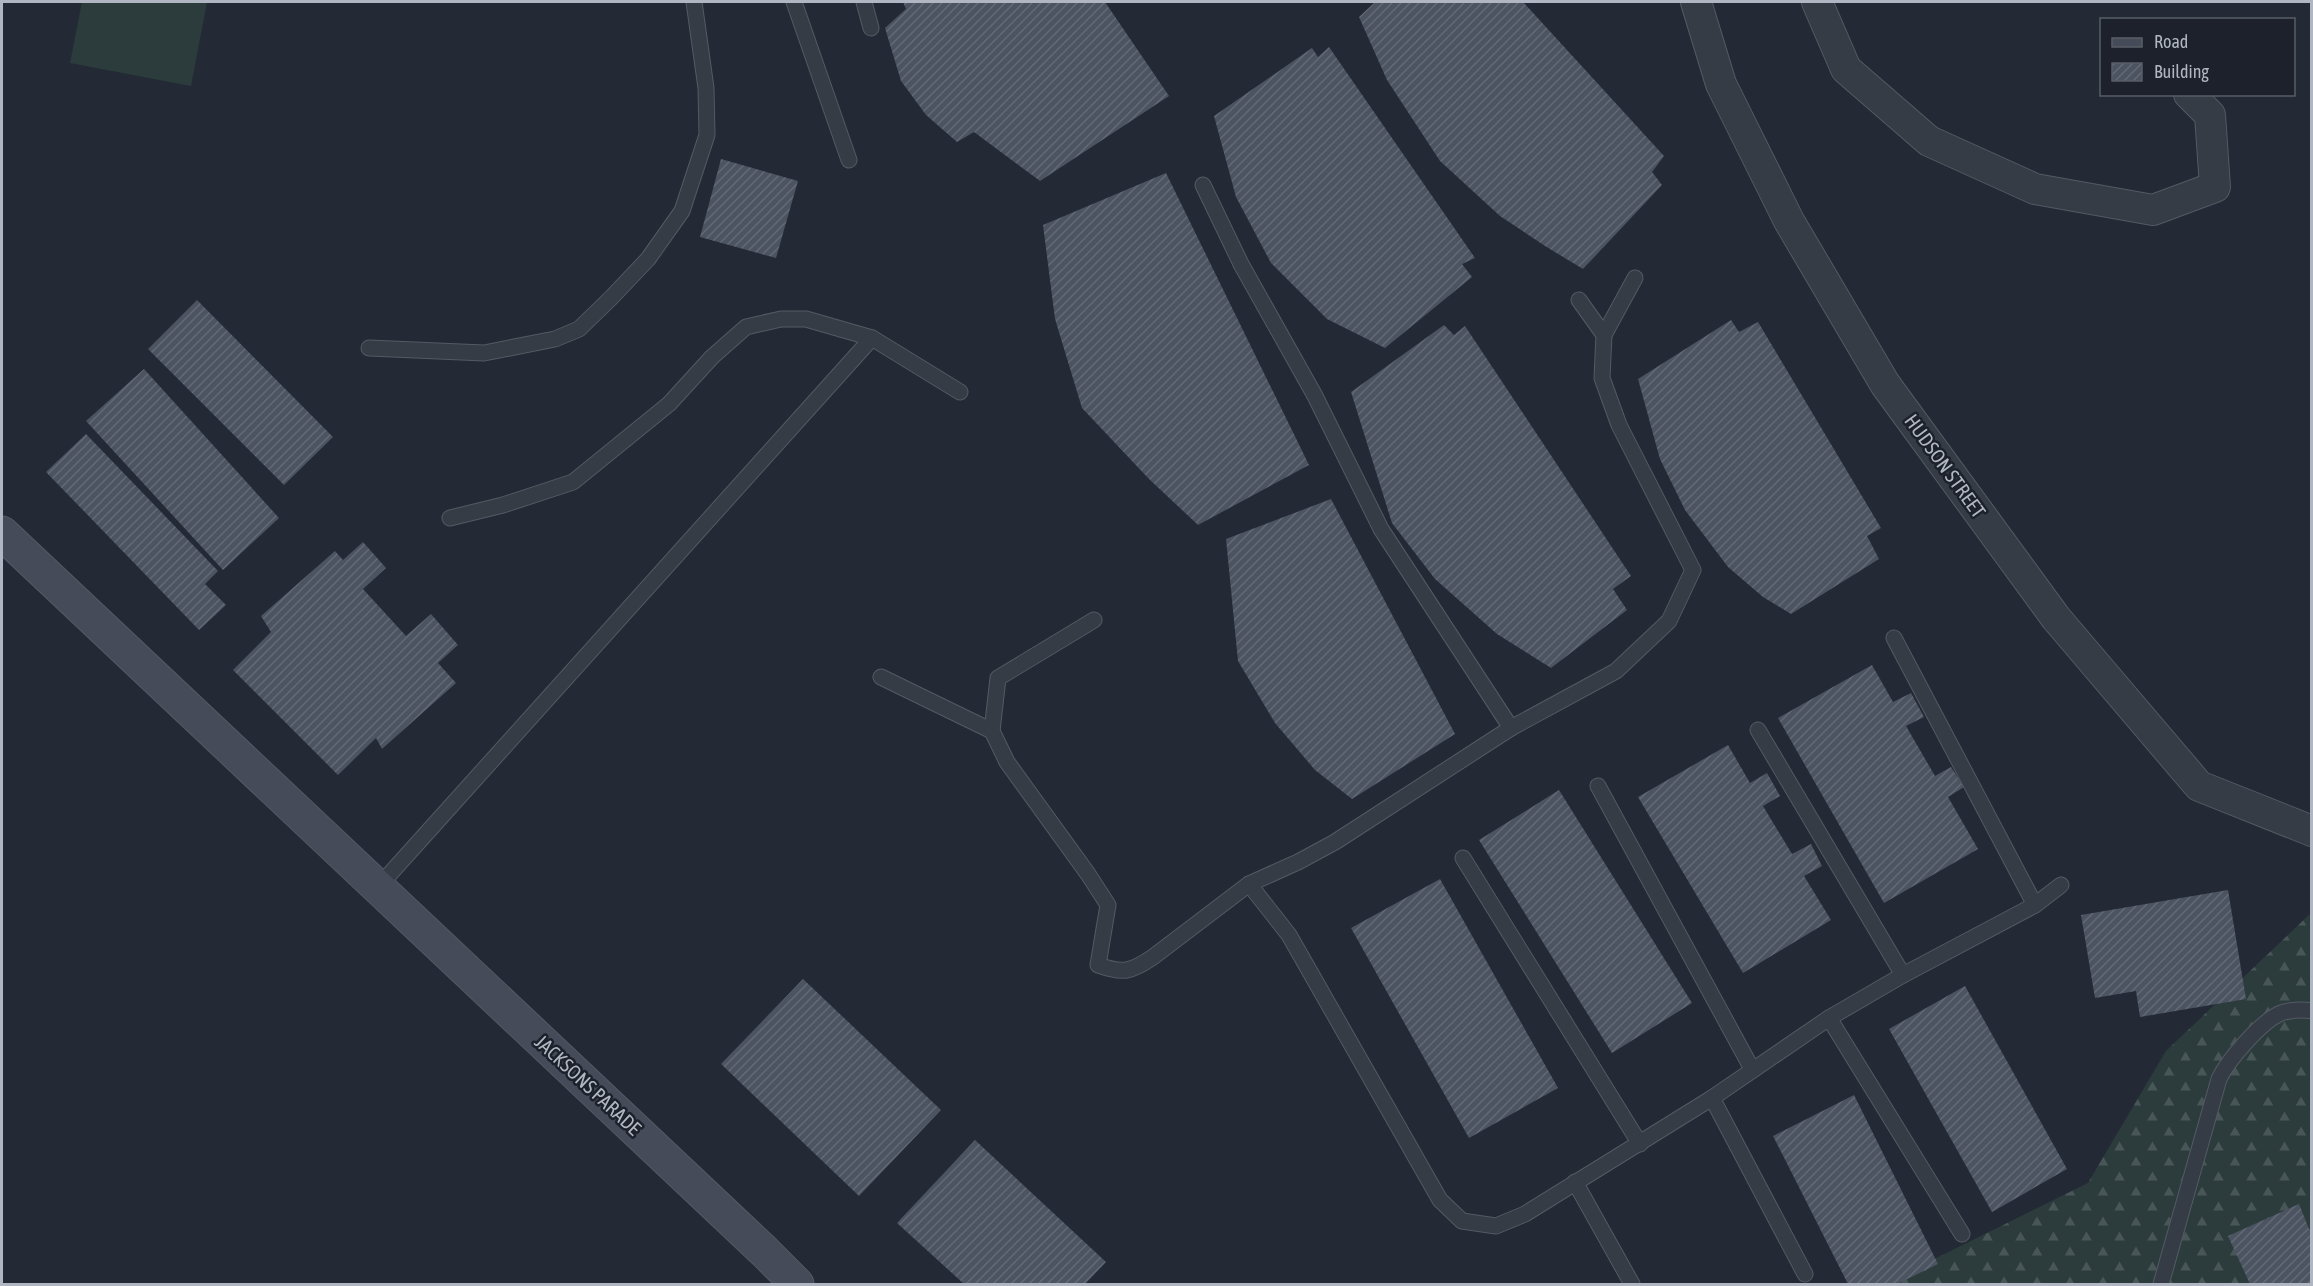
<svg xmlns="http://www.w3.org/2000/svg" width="2313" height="1286" viewBox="0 0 2313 1286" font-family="'Asap Condensed',sans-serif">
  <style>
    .forest { fill: url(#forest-firs) }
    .garden { fill: #2c3c3d }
    .building { fill: url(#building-hatch) }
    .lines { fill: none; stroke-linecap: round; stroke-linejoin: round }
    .lane-casing { stroke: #545a64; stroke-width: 17 }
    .street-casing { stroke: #545a64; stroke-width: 32 }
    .secondary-casing { stroke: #545a64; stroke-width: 35 }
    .lane { stroke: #363c46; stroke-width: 15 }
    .street { stroke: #363c46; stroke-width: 30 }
    .secondary { stroke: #454b59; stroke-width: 33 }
    .labels { text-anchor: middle; stroke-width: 5; stroke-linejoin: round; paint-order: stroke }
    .street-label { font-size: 20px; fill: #b1b7c2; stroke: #1c212b }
  </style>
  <defs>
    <pattern id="forest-firs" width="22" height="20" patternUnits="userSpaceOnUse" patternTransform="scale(1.5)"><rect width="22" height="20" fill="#2c3c3d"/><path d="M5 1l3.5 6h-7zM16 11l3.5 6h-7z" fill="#485657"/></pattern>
    <pattern id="building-hatch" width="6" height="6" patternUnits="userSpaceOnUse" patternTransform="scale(1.5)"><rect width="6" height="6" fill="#4c5361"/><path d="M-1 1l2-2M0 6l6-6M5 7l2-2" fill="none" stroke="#636a76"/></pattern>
  </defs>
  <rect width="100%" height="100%" fill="#232a35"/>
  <path class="forest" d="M2311,913V1284H1884L2088,1183L2166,1051Z"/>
  <path class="garden" d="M82,2H207L191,86L70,63Z"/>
  <g class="building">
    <path d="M903,2H1105L1169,96L1040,181L974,132L957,142L926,115L901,81L885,28L906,9Z"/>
    <path d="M1375,2H1523L1664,156L1652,172L1662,185L1583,269L1545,246L1500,216L1440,161L1387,80L1359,17Z"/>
    <path d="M1329,47L1475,258L1462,264L1472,277L1385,348L1327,319L1271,263L1236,197L1214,116L1312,48L1318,57Z"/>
    <path d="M721,159L798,181L776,258L700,237Z"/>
    <path d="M1166,173L1309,465L1198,525L1149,479L1082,408L1055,319L1043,225Z"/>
    <path d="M197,300L333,437L284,485L148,349Z"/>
    <path d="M1731,320L1739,332L1758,322L1881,528L1867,536L1879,559L1791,614L1763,597L1728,567L1685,510L1660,459L1638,379Z"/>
    <path d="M1444,325L1454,335L1465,326L1631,576L1613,589L1627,610L1551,668L1497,634L1435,579L1392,523L1351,392Z"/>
    <path d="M144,369L279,518L223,570L86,421Z"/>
    <path d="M86,434L218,571L205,584L226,605L199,630L46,472Z"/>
    <path d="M1331,499L1455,734L1352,799L1315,770L1275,723L1238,661L1226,539Z"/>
    <path d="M363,542L386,568L363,589L406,636L431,614L458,645L438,663L456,683L382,749L376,738L338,775L233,670L271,632L261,616L335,551L343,560Z"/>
    <path d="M1872,665L1893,702L1911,693L1924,717L1906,726L1935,776L1951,767L1964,787L1948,797L1978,849L1884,903L1778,718Z"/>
    <path d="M1728,745L1750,783L1767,773L1780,796L1763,806L1792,854L1811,844L1822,866L1804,876L1831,920L1743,973L1638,797Z"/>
    <path d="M1559,790L1692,1003L1612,1053L1479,840Z"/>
    <path d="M1440,879L1558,1088L1469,1138L1351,928Z"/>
    <path d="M2228,890L2246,999L2140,1017L2136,991L2095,998L2081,915Z"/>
    <path d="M803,979L941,1110L859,1196L721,1064Z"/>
    <path d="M1965,986L2067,1169L1992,1212L1889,1029Z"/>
    <path d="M1854,1095L1938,1264L1897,1284H1848L1773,1136Z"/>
    <path d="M975,1140L1106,1262L1085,1284H964L897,1223Z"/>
    <path d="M2299,1204L2309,1229L2312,1228V1284H2250L2228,1236Z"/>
  </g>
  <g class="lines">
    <defs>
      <g id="lane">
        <path d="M794,2L849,160"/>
        <path d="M864,2L871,28"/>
        <path d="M1604,335L1635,278"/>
        <path d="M369,348L484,353L555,339L579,329L611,298L648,259L682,211L707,135L706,88L694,2"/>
        <path d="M450,518L503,505L573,482L669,404L712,357L746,327L781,319H806L872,338"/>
        <path d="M1894,638L2035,905"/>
        <path d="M881,677L992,731L1007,762L1088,874L1108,905L1098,965C1123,974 1131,972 1153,957L1249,884L1298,862L1335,842L1511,728L1381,529L1315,396L1241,264L1203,185"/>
        <path d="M1511,728L1616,671L1669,621L1693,570L1619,425L1602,378L1604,335L1579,300"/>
        <path d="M1758,730L1903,975"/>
        <path d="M992,731L998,678L1094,620"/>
        <path d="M1598,786L1752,1069"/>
        <path d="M1463,858L1640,1144"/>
        <path d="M1249,884L1289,935L1440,1200L1462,1221L1496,1226L1525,1214L1712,1098L1829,1018L1903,975L2035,905L2061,885"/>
        <path d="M379,886L872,338L960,392"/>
        <path d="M1829,1018L1962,1234"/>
        <path d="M1712,1098L1805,1274"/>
        <path d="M1575,1182L1632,1284"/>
        <path d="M2161,1284L2219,1079C2228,1060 2260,1023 2279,1014C2287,1010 2303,1009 2312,1011"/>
      </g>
      <g id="street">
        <path d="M1696,2L1721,84L1789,221L1885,384L2056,618L2199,786L2312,831"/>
        <path d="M1817,2L1846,69L1929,141L2035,189L2153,210L2215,187L2210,115L2189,94"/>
      </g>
      <path id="secondary" d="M2,533L765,1252L797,1284"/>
    </defs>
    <use href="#lane" class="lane-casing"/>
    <use href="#street" class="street-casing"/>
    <use href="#secondary" class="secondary-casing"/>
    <use href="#lane" class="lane"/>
    <use href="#street" class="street"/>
    <use href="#secondary" class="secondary"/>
  </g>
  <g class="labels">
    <g class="street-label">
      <text transform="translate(1945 466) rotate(54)" y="7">HUDSON STREET</text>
      <text transform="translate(588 1085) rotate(43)" y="7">JACKSONS PARADE</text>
    </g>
  </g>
  <rect width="2313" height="1286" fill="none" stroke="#b1b7c2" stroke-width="6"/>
  <rect x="2100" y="18" width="195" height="78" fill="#1c212b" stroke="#585d67" stroke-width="1.5"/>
  <rect x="2112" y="38" width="30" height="9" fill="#454b59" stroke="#585d67" stroke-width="1.5"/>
  <text x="2154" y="48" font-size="18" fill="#b1b7c2">Road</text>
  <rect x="2112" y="63" width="30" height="18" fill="url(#building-hatch)" stroke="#585d67" stroke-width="1.5"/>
  <text x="2154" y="78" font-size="18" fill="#b1b7c2">Building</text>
</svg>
